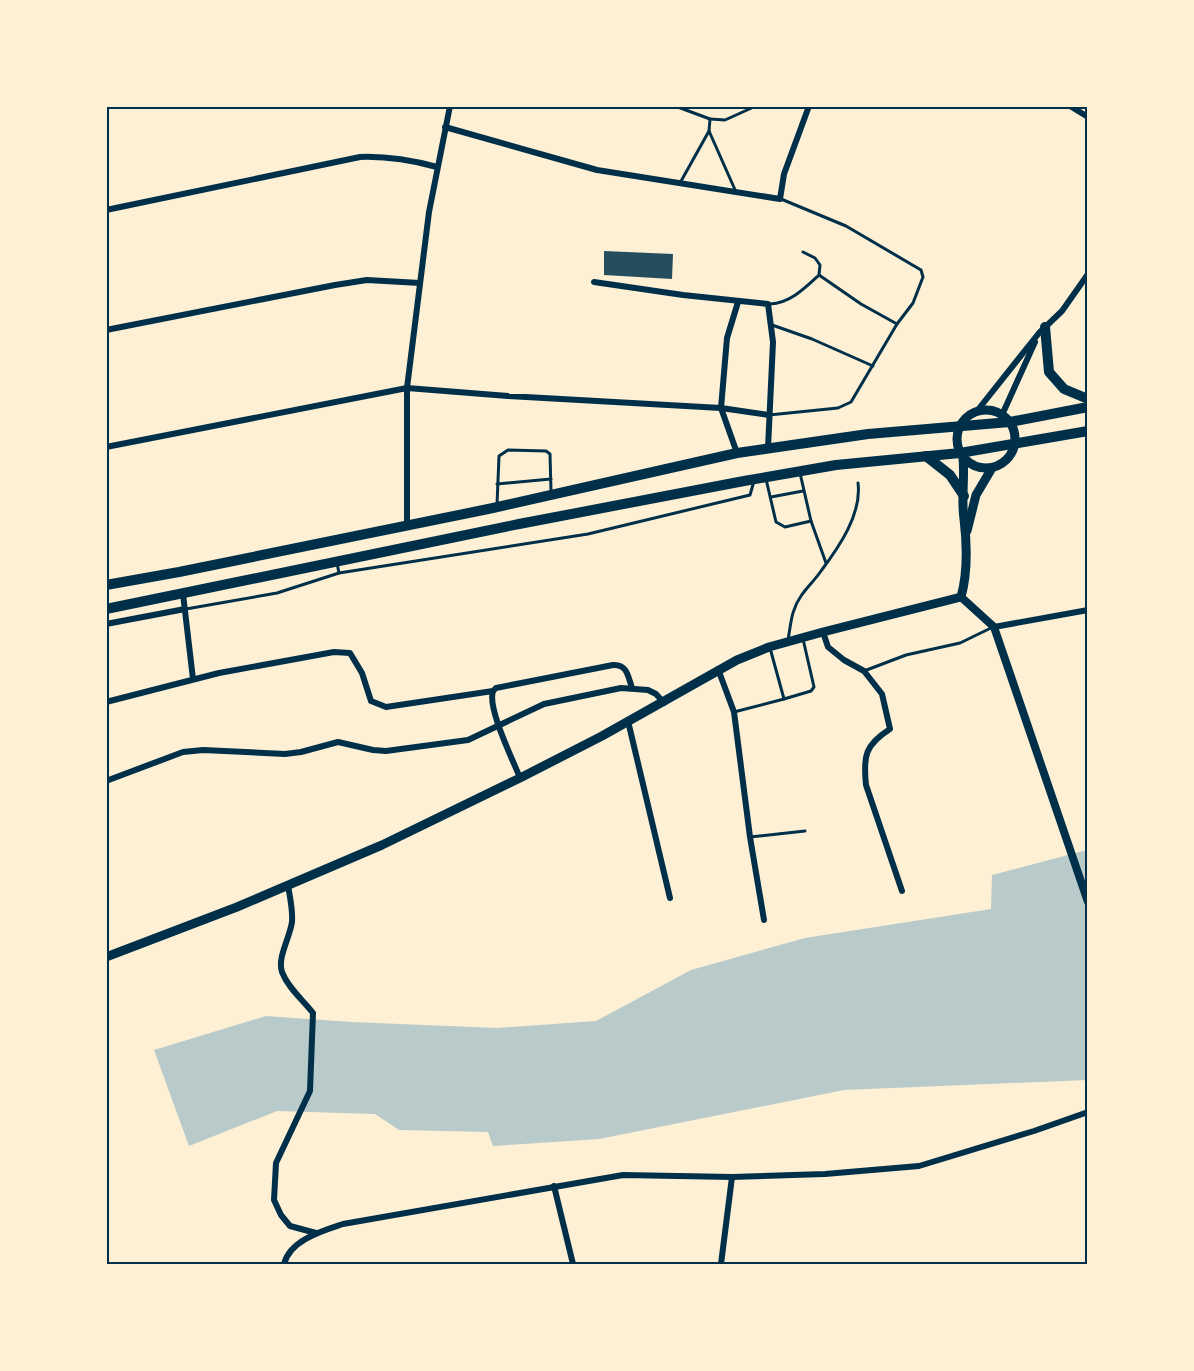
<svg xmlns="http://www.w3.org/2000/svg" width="1194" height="1371" viewBox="0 0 1194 1371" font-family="Ubuntu,sans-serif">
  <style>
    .green { fill: #b9caca }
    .building { fill: #264d5e }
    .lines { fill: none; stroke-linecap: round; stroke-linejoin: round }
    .service { stroke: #003049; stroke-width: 3 }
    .minor { stroke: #003049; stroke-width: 6 }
    .tertiary { stroke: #003049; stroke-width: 8 }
    .secondary { stroke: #003049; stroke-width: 9 }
    .trunk { stroke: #003049; stroke-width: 10 }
    .neatline { fill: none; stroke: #003049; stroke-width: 2 }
  </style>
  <rect width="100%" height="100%" fill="#fdf0d5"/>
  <path class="green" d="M1087,850V1080L844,1090L599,1139L493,1146L488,1132L399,1130L375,1114L277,1111L189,1146L154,1050L266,1016L351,1022L497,1028L596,1021L691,970L805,938L991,909L992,875Z"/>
  <path class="building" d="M604,251L673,254L672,279L604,275Z"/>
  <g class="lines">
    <g class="service">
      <path d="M675,106L710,119L709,131"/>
      <path d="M710,119L725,120L756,106"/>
      <path d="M680,183L709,131L736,192"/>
      <path d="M819,275L861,304L897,324"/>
      <path d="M770,304C790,303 805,288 819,275L820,265L815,258L803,252"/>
      <path d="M772,325L812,339L873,366"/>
      <path d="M769,415L838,408L851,402L897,324L913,303L923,277L921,270L846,226L781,199"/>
      <path d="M800,473L811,521L826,563"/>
      <path d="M766,479L776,522L785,527L811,521"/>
      <path d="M497,484L551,479"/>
      <path d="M771,497L803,491"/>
      <path d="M497,505L499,456L508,450L546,451L550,454L551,491"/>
      <path d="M337,563L339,573L588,534L750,495L754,481"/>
      <path d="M186,609L277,593L339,573"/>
      <path d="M788,640C791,624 791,610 801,596C807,587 815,580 821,571C839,547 862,514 858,483"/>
      <path d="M864,671L906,655L960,643L993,627"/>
      <path d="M784,699L811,691L814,687L803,639"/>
      <path d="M734,712L784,699L770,648"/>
      <path d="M750,837L805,831"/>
    </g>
    <g class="minor">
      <path d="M1070,106L1088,117"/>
      <path d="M445,127L597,170L780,199L784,174L809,106"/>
      <path d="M106,210L360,157C387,156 411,160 437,167"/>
      <path d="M594,282L683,295L768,304L773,342L768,448"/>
      <path d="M106,330L335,285L367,280L420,283"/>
      <path d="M977,411L1039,333L1062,311L1088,274"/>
      <path d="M1002,415L1035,342"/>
      <path d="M106,447L407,388L508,396L721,408L769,415"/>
      <path d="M737,453L721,408L727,338L738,302"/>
      <path d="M407,524V388L429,212L450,106"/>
      <path d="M183,594L193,679"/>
      <path d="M106,624L185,609"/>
      <path d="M994,627L1088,610"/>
      <path d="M823,632L828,647L844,660L864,671L882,694L890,729C865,745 863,756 866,785L902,891"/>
      <path d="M718,669L734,712L750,837L764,920"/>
      <path d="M493,691C487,708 513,760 520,778"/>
      <path d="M106,702L219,673L334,652L350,653L362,673L371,701L386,707L493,691L496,688L613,665C627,664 628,676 632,688"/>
      <path d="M628,721L670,898"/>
      <path d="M106,781L183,752L203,750L285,754L301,752L338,742L373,750L386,751L468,740L544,704L621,688L648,690L656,694L664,703"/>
      <path d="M288,885C290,898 293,910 292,922C290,937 277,958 282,972C288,988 303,1000 313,1013L310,1091L276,1163L274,1200L281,1215L290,1226L316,1233"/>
      <path d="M554,1186L573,1264"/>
      <path d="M284,1264C290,1240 322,1231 343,1224L623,1175L732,1177L825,1174L919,1166L1034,1131L1088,1112"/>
      <path d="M721,1264L732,1177"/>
    </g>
    <path class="tertiary" d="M961,597L994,627L1088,902"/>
    <g class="secondary">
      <circle cx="986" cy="439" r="29"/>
      <path d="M967,531L976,495L992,468"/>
      <path d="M106,957L237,907L382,845L520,778L602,736L737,660L769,647L823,632L961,597C968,572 967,544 964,519C961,499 965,478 963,458"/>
    </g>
    <g class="trunk">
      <path d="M1045,327L1049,372L1064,389L1088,399"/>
      <path d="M926,456L950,475L964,496"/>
      <path d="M106,585L179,572L493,508L737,453L868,434L1010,422L1088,407"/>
      <path d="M106,609L519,524L744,481L836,465L960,453L1088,431"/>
    </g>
  </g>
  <rect width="1194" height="1371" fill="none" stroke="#fdf0d5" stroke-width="216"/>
  <rect x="108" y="108" width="978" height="1155" class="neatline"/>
</svg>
